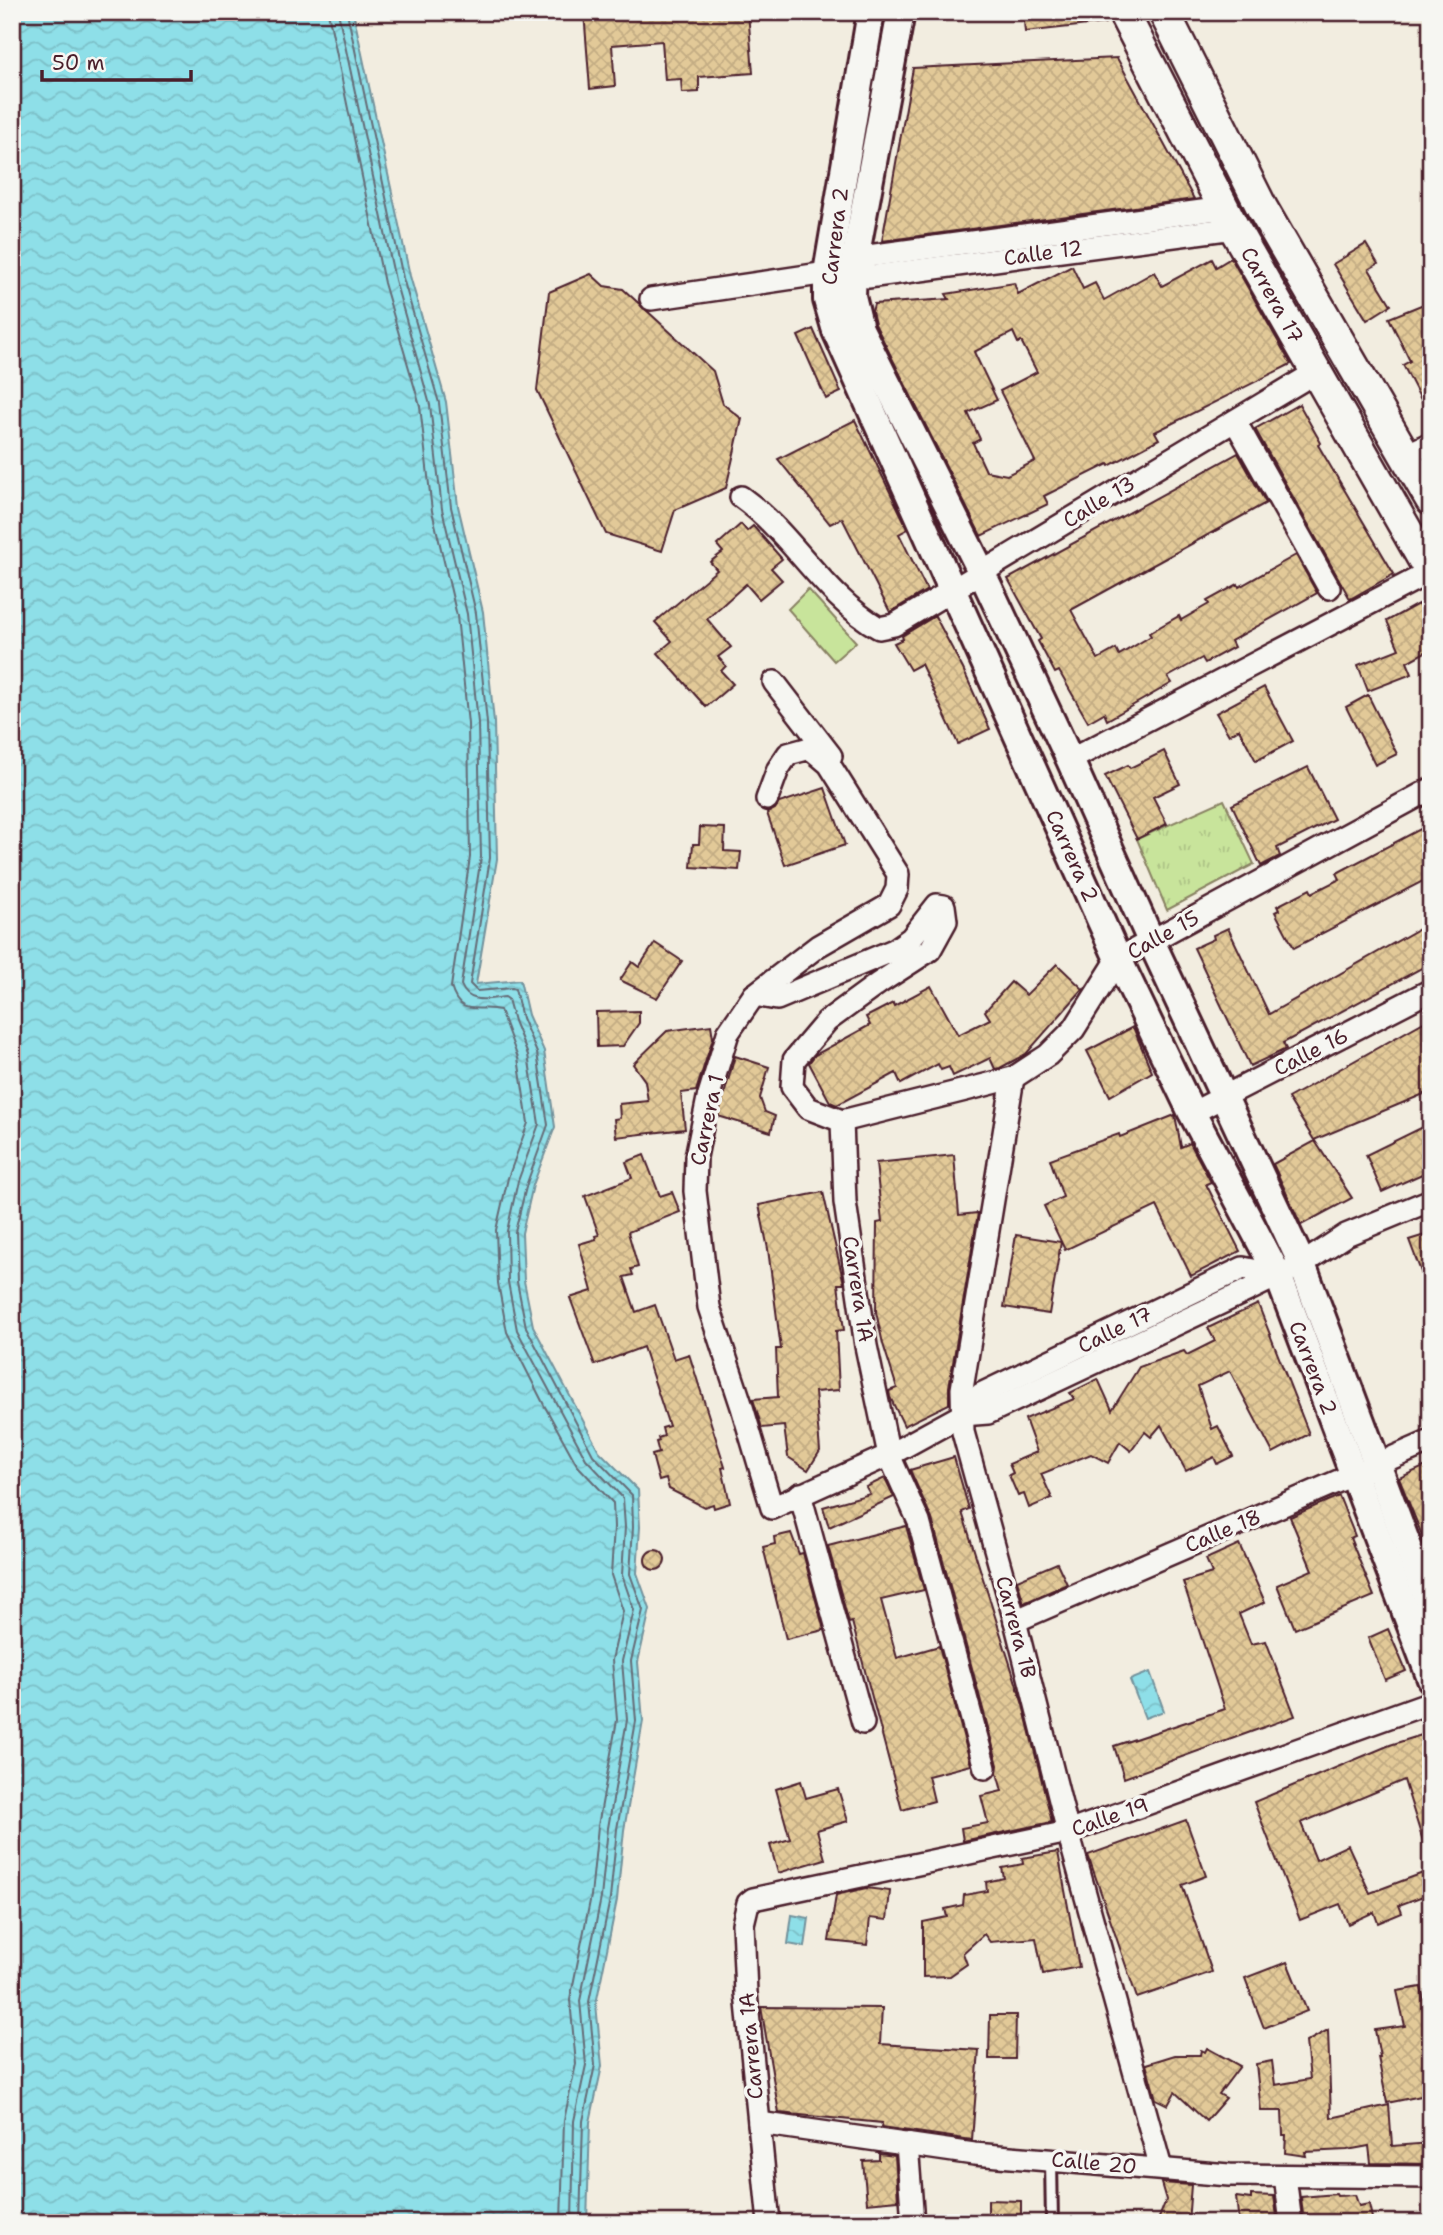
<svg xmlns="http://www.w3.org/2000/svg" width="1443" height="2235" viewBox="0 0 1443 2235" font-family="'Shantell Sans',sans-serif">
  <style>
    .grass { fill: url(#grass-tufts); stroke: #898263; stroke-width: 2 }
    .pitch { fill: #c8e49b; stroke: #898263; stroke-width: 2 }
    .water { fill: url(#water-waves); stroke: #73929c; stroke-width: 2 }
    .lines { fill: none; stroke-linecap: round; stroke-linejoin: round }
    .shore { stroke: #656c77; stroke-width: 2 }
    .building { fill: url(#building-cross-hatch); stroke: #4a1f2b; stroke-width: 2; fill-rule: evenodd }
    .service-casing { stroke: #4a1f2b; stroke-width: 16 }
    .minor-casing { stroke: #4a1f2b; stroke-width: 26 }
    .tertiary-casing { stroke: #4a1f2b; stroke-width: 32 }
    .secondary-casing { stroke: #4a1f2b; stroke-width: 35 }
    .service { stroke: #f6f6f2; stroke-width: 10 }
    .minor { stroke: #f6f6f2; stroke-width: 21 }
    .tertiary { stroke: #f6f6f2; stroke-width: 26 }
    .secondary { stroke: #f6f6f2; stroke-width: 30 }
    .labels { text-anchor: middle; stroke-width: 7; stroke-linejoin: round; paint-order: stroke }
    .street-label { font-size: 21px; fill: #4a1f2b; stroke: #f6f6f2 }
  </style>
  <defs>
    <pattern id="grass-tufts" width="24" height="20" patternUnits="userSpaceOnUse" patternTransform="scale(1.75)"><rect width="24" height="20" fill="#c8e49b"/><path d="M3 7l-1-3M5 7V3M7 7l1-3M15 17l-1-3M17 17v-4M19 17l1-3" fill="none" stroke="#adc386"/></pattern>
    <pattern id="water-waves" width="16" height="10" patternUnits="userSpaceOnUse" patternTransform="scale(1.75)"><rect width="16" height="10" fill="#8edfe8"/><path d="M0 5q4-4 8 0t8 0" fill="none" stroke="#7cbfc7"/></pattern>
    <pattern id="building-cross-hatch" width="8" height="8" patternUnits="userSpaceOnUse" patternTransform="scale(1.75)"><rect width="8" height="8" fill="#e2c998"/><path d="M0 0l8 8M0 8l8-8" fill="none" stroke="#c3ac83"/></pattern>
  </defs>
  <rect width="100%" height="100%" fill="#f2ede0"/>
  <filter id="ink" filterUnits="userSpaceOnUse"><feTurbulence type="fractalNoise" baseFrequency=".0143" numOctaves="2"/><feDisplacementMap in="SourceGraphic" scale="14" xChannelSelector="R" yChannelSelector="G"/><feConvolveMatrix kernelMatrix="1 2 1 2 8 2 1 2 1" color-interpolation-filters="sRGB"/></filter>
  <g filter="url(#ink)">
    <path class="grass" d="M1224,800L1254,864L1167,910L1137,839Z"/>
    <path class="pitch" d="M808,589L856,642L834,661L788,609Z"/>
    <g class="water">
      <path d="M12,12H353L410,276L446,402L458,506L483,612L494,722L497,859L476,984L520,980L528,1015L544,1051L555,1127L533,1185L522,1233L524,1281L533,1326L599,1451L638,1490L640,1527L637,1573L650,1609L638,1662L643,1721L624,1830L617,1900L596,2004L602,2066L590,2122L587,2223H12Z"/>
      <path d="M1150,1672L1164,1711L1145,1718L1130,1680Z"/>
      <path d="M792,1915L809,1918L805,1947L788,1944Z"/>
    </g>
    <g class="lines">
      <g class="shore">
        <path d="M328,12L384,283L420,406L432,511L457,616L468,724L470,857L451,987C460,1019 479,1004 500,1010L518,1058L528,1123L508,1178L496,1230L498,1283L507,1332L544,1405L577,1465L613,1503L614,1527L611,1575L623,1611L612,1660L617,1720L598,1826L591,1896L570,2000L576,2064L564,2120L561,2223"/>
        <path d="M338,12L395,280L430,405L442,509L467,614L478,723L481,857L461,985C469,1005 488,999 505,997L508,999L514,1021L528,1055L539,1124L518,1181L507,1231L508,1282L517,1330L586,1459L623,1498L625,1527L622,1575L634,1610L622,1661L627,1720L608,1828L601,1898L580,2001L586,2065L574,2121L572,2223"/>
        <path d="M347,12L403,278L439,403L451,507L476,613L487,723L490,858L470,984L477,991L512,988L515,989L522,1018L537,1053L548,1125L527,1183L515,1232L517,1282L526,1327L593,1455L632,1495L633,1527L630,1574L643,1610L631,1661L636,1721L617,1829L610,1899L589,2002L595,2065L583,2121L580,2223"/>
      </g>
    </g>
    <g class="building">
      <path d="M584,12H748L753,73L699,77V92L682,93L681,79L665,80L662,41L612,45L615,86L590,89Z"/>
      <path d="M1023,12H1105V23L1025,32Z"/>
      <path d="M1117,58L1194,199L882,241L913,68Z"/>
      <path d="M1366,244L1378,264L1369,269L1391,305L1367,320L1333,264Z"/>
      <path d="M1231,258L1291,364L1155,432L1159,439L1109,466L1108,464L1044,496L1048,504L981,536L875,324L872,312L874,304L949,299L946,294L1014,283L1018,294L1072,266L1083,289L1095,283L1104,300L1154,272L1162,286L1212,259L1216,267ZM1013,332L1018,343L1021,341L1037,372L1000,391L1035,461L1007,475L986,471L973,443L980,439L968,413L997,400L974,352Z"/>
      <path d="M591,274L604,286L623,289L713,371L723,404L742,419L726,488L675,510L662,551L606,534L537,390L549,292Z"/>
      <path d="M1431,301V419L1403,365L1410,361L1389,318Z"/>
      <path d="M813,329L841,392L826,399L798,336Z"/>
      <path d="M1299,404L1321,443L1318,445L1394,574L1350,599L1255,429Z"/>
      <path d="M855,420L908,529L899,534L927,590L890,612L842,518L830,524L778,459Z"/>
      <path d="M1238,453L1266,503L1071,610L1098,659L1116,649L1119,655L1151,636L1149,633L1179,616L1181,620L1209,604L1207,601L1238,584L1239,587L1296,555L1317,593L1231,641L1234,647L1205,663L1202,658L1168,677L1172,683L1107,720L1104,713L1088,722L1059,671L1055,673L1038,641L1041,639L1008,579Z"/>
      <path d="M741,524L747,531L753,526L782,559L771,568L782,580L759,599L746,584L707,619L731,647L718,657L726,666L721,671L733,684L706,707L658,653L672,641L655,622L717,570L710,562L723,552L717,545Z"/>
      <path d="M1418,604L1431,630V649L1407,662L1412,674L1368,691L1358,665L1399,649L1387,621Z"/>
      <path d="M935,616L963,669L990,729L958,744L921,664L910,670L894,643L903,639L902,636Z"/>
      <path d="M1264,687L1293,741L1256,761L1239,729L1229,735L1216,713Z"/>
      <path d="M1368,695L1397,754L1375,765L1346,707Z"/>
      <path d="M1164,751L1180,784L1153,797L1167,824L1137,839L1105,776L1128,765L1130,768Z"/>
      <path d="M1308,767L1334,819L1277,848L1280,856L1261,866L1232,805Z"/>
      <path d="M825,788L845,845L785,865L767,813L775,809L779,803Z"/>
      <path d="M1426,826L1431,836V877L1294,948L1275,912L1279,910L1277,906L1310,889L1312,893L1340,879L1337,873Z"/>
      <path d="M700,827L725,828L724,851L741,852L739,870L691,867L693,844H699Z"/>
      <path d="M1431,922V963L1283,1043L1286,1049L1250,1066L1194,948L1214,939L1213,935L1228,928L1269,1014Z"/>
      <path d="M655,943L682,961L657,998L620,980L632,962L639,967Z"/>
      <path d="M1057,964L1083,989L1026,1054L1000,1068L995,1069L990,1058L953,1076L949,1067L941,1070L938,1064L901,1084L896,1073L837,1105L830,1102L809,1063L815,1055L870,1025L866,1017L893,1003L894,1006L931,986L958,1035L990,1019L985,1011L1011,982L1026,995Z"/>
      <path d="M639,1011V1023L623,1046L597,1047L596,1012Z"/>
      <path d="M1431,1018V1091L1314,1140L1288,1098Z"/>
      <path d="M711,1025L713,1038L696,1091L681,1093L685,1129L616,1137L614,1119L620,1118L619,1104L648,1101L645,1081L633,1064L667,1031Z"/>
      <path d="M1133,1027L1152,1072L1110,1096L1087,1051Z"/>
      <path d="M735,1056L769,1067L760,1098L765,1112L775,1116L771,1132L718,1116Z"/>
      <path d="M1175,1115L1181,1147L1190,1143L1211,1182L1206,1184L1240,1251L1191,1276L1157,1206L1065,1250L1044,1206L1063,1197L1050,1159L1119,1134L1120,1137Z"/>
      <path d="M1431,1123V1170L1382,1192L1366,1155Z"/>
      <path d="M1315,1141L1352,1198L1301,1225L1273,1164Z"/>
      <path d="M644,1155L660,1196L672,1192L680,1212L628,1232L638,1267L631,1269L633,1275L624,1277L636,1312L655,1305L674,1359L689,1354L725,1467L722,1468L730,1503L714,1508L713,1504L704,1507L669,1489L666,1479L659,1481L652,1455L659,1453L656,1442L659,1441L658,1438L664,1436L662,1428L669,1426L643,1347L595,1365L570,1298L592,1291L579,1244L596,1239L595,1236L599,1235L585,1196L632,1178L626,1162Z"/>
      <path d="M954,1155L959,1215L978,1213L949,1387V1404L904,1426L890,1397L889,1391L897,1388L883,1344L876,1312L877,1223L882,1222L876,1163Z"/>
      <path d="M823,1192L842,1275L844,1284H838L844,1330L836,1331L839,1390L815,1392L820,1451L808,1470L788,1457L784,1426L762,1428L753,1399L778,1397L776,1349H781L768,1249L759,1205Z"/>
      <path d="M1431,1233V1293H1429L1409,1240Z"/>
      <path d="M1016,1235L1061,1242L1049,1314L1004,1307Z"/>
      <path d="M1258,1304L1309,1434L1273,1453L1230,1371L1198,1386L1212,1429L1218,1426L1233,1456L1217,1464L1214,1457L1186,1471L1161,1425L1151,1437L1145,1432L1131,1451L1120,1442L1108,1463L1091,1454L1041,1474L1052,1498L1029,1508L1024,1494L1018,1496L1009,1475L1013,1473L1009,1464L1037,1452L1025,1419L1074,1399L1070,1393L1098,1379L1112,1410L1139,1367L1184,1351L1187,1355L1215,1341L1208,1328Z"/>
      <path d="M954,1457L969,1509L962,1512L1023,1705L1052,1822L963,1841L961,1828L988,1823L981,1796L1002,1791L997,1773L998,1765L932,1519L910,1470Z"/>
      <path d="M1426,1466L1431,1478L1430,1555L1399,1478Z"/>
      <path d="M885,1478L894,1497L829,1527L823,1507L870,1494L866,1487Z"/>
      <path d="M1339,1496L1355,1536L1350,1538L1374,1596L1295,1629L1277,1585L1312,1570L1290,1517Z"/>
      <path d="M906,1526L924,1590L881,1600L897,1658L939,1646L971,1765L928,1776L934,1801L902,1810L852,1622L849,1623L828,1546Z"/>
      <path d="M791,1533L799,1554L803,1553L824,1630L786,1639L763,1547L775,1544L774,1537Z"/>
      <path d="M1239,1544L1265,1602L1239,1614L1251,1644L1266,1641L1295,1716L1124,1778L1114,1746L1225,1709L1183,1582L1212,1573L1206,1559Z"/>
      <circle cx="655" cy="1560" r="10"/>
      <path d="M1057,1563L1067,1584L1024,1603L1017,1580Z"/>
      <path d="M1388,1629L1406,1671L1385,1680L1368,1638Z"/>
      <path d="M1428,1733L1431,1743V1854H1427L1404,1780L1301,1823L1316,1860L1348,1845L1370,1893L1431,1870V1893L1399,1905L1402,1913L1378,1923L1374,1912L1348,1924L1340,1904L1300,1920L1254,1802L1390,1745Z"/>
      <path d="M801,1781L806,1798L838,1789L848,1821L817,1830L825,1859L778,1873L770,1845L790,1839L776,1789Z"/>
      <path d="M1186,1820L1206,1876L1182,1885L1212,1972L1137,1998L1088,1855Z"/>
      <path d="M1058,1852L1079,1967L1043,1974L1036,1938L990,1942L984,1934L963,1953L967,1964L950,1976L923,1977V1922L947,1917L945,1909L963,1905L964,1895L987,1891L986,1882L1004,1878L1002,1868L1023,1864L1022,1858Z"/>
      <path d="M866,1888L890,1891L887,1920L870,1918L867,1945L829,1941L836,1895Z"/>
      <path d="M1287,1962L1307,2011L1264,2028L1245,1978Z"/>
      <path d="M1421,1987L1425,2006L1431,2004V2064L1426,2065L1431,2094L1387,2103L1378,2057H1380L1375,2030L1405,2026L1397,1991Z"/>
      <path d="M761,2007L882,2008L880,2044L979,2050L972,2140L881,2127L882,2123L779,2113Z"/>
      <path d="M990,2015H1016L1015,2059H989Z"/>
      <path d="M1328,2030L1331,2118L1389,2105L1392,2146L1431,2143V2164L1371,2163L1369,2146L1347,2150L1305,2152L1306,2156L1285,2153L1286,2135H1283L1282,2111H1261L1256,2064L1272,2061L1275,2085L1310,2079L1306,2042Z"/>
      <path d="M1207,2048L1240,2066L1219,2094L1226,2098L1206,2121L1175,2092L1168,2105L1156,2099L1146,2064L1175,2055H1200L1201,2050L1205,2052Z"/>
      <path d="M879,2154L895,2156L898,2200L867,2203L863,2161L879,2160Z"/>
      <path d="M1161,2183L1191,2185L1188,2223H1157L1166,2200Z"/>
      <path d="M1336,2194L1337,2196L1355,2195L1359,2206L1369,2204L1373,2223H1304L1301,2197Z"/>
      <path d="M1251,2195L1274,2196L1278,2223H1239L1236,2197L1251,2199Z"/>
      <path d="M988,2200L1021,2201V2223H988Z"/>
    </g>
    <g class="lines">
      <defs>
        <path id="service" d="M1051,2160L1052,2223"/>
        <g id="minor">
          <path d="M853,270L868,256L1224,208"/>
          <path d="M651,299L827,273L853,270L868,277L1234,228"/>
          <path d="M1235,421L1329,588"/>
          <path d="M1406,455L1431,443"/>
          <path d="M741,497C793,534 823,596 879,628L894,625L1316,372"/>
          <path d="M774,682L831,756"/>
          <path d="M1070,760L1430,572"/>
          <path d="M767,799L778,769L788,754L810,748L829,764L898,874L897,889L889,905L818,946L754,995L728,1033L708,1098L696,1157L695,1191L709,1307L742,1407L772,1508L889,1455L962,1415L981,1394L1243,1268L1278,1275"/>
          <path d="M754,995L777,999L894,950L911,938L937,905L944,906L946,921L930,950L879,983L827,1021L794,1060L792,1087L808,1108L842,1121"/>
          <path d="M1013,1078L962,1389L963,1432L1015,1621L1068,1832L1161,2168"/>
          <path d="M1192,1113L1431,990"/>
          <path d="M842,1121L1013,1078L1048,1055L1074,1029L1118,959L1431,789"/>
          <path d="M842,1121L845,1202L866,1346L889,1455L919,1522L985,1768"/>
          <path d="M962,1415L988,1413L1253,1288L1302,1264L1346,1235L1431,1200"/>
          <path d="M800,1494L863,1723"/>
          <path d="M1015,1621L1431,1441"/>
          <path d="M759,2123L974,2154L1229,2175L1431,2177"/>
          <path d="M907,2144L913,2223"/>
          <path d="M1285,2176L1291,2223"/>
          <path d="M769,2223L746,1993L743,1924L748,1903L753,1899L1068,1832L1431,1702"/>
        </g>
        <g id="tertiary">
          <path d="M871,12L827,273V300L836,331L1118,959L1192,1113L1278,1275L1431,1679"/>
          <path d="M901,12L853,270L852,296L860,329L982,573L1070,760L1151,941L1302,1264L1431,1608"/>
        </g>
        <g id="secondary">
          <path d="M1123,12L1234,228L1431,573"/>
          <path d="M1164,12L1262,208L1431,500"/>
        </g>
      </defs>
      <use href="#service" class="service-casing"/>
      <use href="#minor" class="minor-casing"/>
      <use href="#tertiary" class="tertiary-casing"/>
      <use href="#secondary" class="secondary-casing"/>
      <use href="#service" class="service"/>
      <use href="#minor" class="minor"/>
      <use href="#tertiary" class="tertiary"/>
      <use href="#secondary" class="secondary"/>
    </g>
  </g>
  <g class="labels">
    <g class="street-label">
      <text transform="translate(835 236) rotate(-83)" y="7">Carrera 2</text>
      <text transform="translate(1043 253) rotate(-8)" y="7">Calle 12</text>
      <text transform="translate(1272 295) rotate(61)" y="7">Carrera 17</text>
      <text transform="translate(1099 502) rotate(-31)" y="7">Calle 13</text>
      <text transform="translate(1072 856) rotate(66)" y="7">Carrera 2</text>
      <text transform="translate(1163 935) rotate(-29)" y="7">Calle 15</text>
      <text transform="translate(1311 1052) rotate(-27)" y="7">Calle 16</text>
      <text transform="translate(707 1120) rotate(-78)" y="7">Carrera 1</text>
      <text transform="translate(858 1289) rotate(81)" y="7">Carrera 1A</text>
      <text transform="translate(1115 1330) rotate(-26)" y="7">Calle 17</text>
      <text transform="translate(1313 1368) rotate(69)" y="7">Carrera 2</text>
      <text transform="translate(1223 1531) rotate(-23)" y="7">Calle 18</text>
      <text transform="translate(1016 1627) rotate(75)" y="7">Carrera 1B</text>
      <text transform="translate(1110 1817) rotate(-19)" y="7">Calle 19</text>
      <text transform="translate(751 2046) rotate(-95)" y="7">Carrera 1A</text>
      <text transform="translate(1094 2163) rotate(5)" y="7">Calle 20</text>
    </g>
  </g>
  <rect width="1443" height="2235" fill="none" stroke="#f6f6f2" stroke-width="42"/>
  <rect x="21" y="21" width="1401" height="2193" fill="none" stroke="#4a1f2b" stroke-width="2.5" filter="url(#ink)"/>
  <path d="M42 70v10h149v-10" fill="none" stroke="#4a1f2b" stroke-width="3.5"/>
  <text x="52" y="70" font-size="21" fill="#4a1f2b" stroke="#f6f6f2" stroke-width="5" paint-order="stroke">50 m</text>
</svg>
